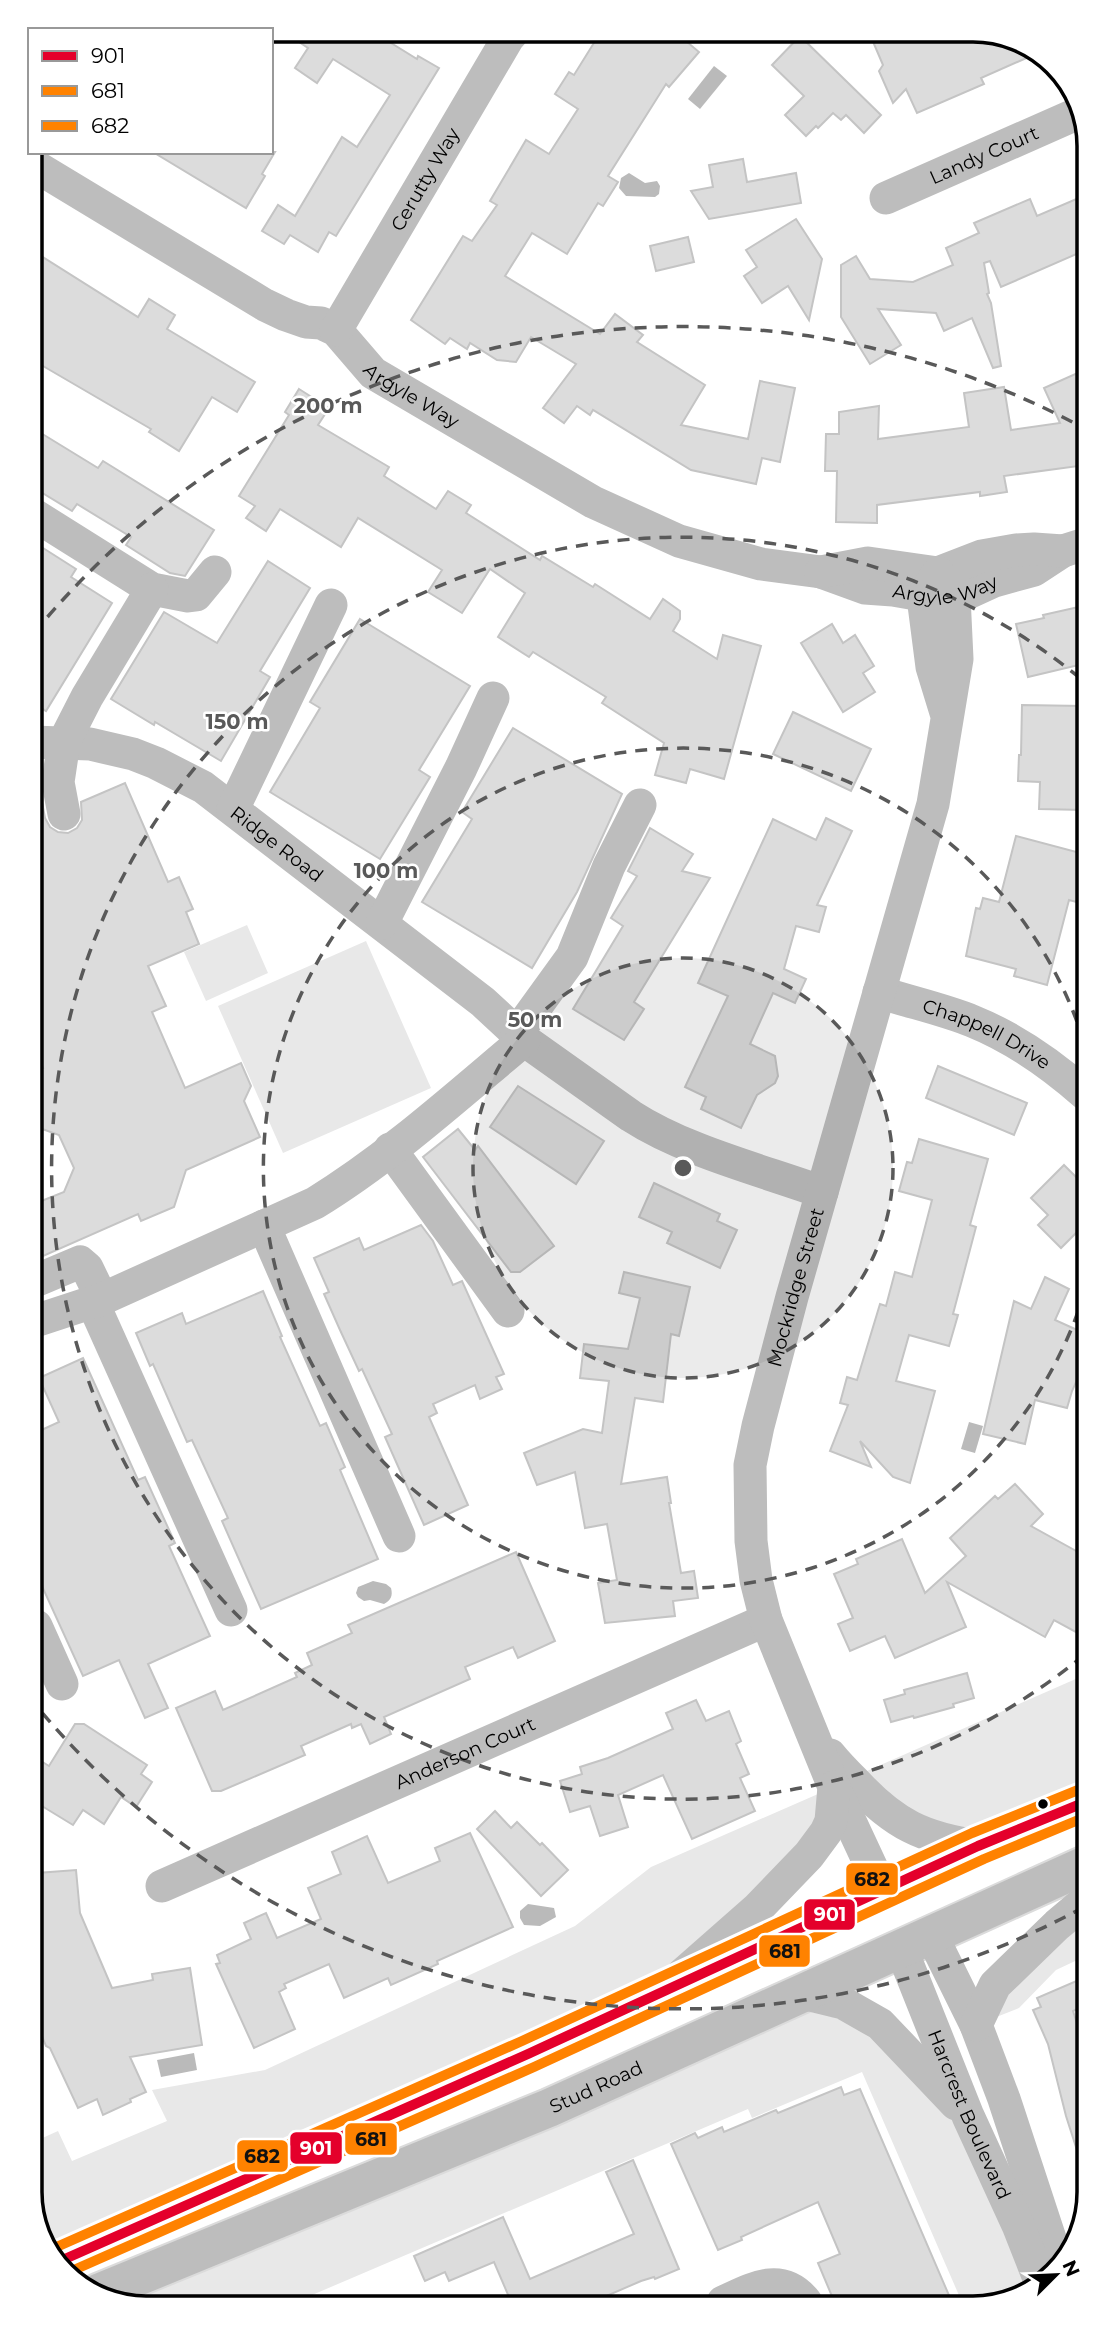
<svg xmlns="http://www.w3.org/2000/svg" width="1119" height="2338" viewBox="0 0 1119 2338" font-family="Montserrat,sans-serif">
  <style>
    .green { fill: #e8e8e8 }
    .water { fill: #bababa }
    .building { fill: #dcdcdc; stroke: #c4c4c4; stroke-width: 2 }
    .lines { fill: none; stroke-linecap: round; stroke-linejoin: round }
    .highway-casing { stroke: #dbdbdb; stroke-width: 42 }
    .minor { stroke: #bdbdbd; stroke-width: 33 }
    .highway { stroke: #bdbdbd; stroke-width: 38 }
    .bus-1-casing { stroke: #fff; stroke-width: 16 }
    .bus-2-casing { stroke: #fff; stroke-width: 16 }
    .bus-3-casing { stroke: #fff; stroke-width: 16 }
    .bus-1 { stroke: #e4002b; stroke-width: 10 }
    .bus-2 { stroke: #ff8200; stroke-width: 10 }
    .bus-3 { stroke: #ff8200; stroke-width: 10 }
    .ring { fill: none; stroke: #595959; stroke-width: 3.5; stroke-dasharray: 12 9 }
    .bus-dot { fill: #000; stroke: #fff; stroke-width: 2.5 }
    .labels { text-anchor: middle; stroke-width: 5; stroke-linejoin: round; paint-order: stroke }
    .street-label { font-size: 19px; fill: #000; stroke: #fff }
    .rim { fill: none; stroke: #000; stroke-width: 3.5 }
    .centre { fill: #595959; stroke: #fff; stroke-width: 3.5 }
    .ring-label { font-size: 21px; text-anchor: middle; font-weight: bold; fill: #595959; stroke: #fff; stroke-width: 5; stroke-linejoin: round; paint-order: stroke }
    .line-badge { stroke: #fff; stroke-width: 2.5 }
    .badge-label { font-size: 19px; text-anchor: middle; font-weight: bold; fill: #fff }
    .pale-badge-label { font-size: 19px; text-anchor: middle; font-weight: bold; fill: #111 }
  </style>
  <rect width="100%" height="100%" fill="#fff"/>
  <g class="green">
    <path d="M247,925L268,973L206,1001L184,952Z"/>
    <path d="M366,941L431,1088L283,1153L218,1006Z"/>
    <path d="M1087,1674L1088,1801L978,1846L851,1778Z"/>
    <path d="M834,1787L831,1821L691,1969L58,2262L38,2236V2140L58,2131L72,2161L167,2121L152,2090L265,2070L575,1926L651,1867Z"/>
    <path d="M1088,1899V1955L1056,1970L1019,2008L976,2025Z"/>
    <path d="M843,2003L968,2116L1039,2282L1017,2300H961L862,2072L752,2118L748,2109L284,2307L138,2308L131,2293L747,2019Z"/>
  </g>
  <g class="water">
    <path d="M714,66L727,76L700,109L688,99Z"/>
    <path d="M629,173L645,183L657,181L660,186L659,194L655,197L626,196L619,188L621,178Z"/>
    <path d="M969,1422L983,1426L975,1453L961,1449Z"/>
    <path d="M373,1581L386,1584L391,1588C393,1596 391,1600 384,1604L370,1600L364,1601L358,1597L356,1593L358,1587Z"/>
    <path d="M528,1904L554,1908L556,1917L540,1926L524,1925L520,1918V1911Z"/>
    <path d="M194,2053L197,2070L161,2077L157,2060Z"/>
  </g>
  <g class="building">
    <path d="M281,30H370L417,59L418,56L439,68L336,236L329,232L318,252L290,235L284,244L262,231L278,205L295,216L342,137L357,147L390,95L333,59L317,83L295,68L308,48Z"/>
    <path d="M602,30H673L699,52L669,87L666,84L608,176L618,182L603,206L598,203L567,254L532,233L505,276L600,334L615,314L643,335L637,342L705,385L681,425L748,439L760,381L795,388L780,462L762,458L756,484L691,470L593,410L590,415L577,406L564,423L543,408L576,364L531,337L516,362L497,360L470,343L467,349L450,338L445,344L411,320L463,236L472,241L497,205L490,201L526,140L549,154L578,109L555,94L569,72L574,75Z"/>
    <path d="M868,30H981L1040,52L981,78L984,84L917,113L906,89L893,103L879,71L883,65Z"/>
    <path d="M800,36L881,115L864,133L846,115L841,120L833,113L818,128L816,126L806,136L785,115L804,96L772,65Z"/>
    <path d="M153,152H275L262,174L265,176L246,208Z"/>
    <path d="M743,159L747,182L796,173L801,203L709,219L691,191L713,187L709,165Z"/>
    <path d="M1081,197V252L1001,287L990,261L984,263L989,293L987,294L991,303L1001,366L993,368L972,318L944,331L936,313L878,309L901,345L870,364L841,317V265L856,256L870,279L913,282L953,265L946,248L979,233L974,223L1030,199L1037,216Z"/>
    <path d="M796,219L822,259L809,320L788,286L762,303L744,276L757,267L746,250Z"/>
    <path d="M688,237L694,262L656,271L650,246Z"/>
    <path d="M30,249L138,317L149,299L175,315L167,329L255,382L237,412L212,397L179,451L149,432L151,429L31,359Z"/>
    <path d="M1082,371V475L1078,466L1004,476L1007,492L980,496V492L877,505V523L836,522L837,471H825L826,434H839V412L879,406L878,439L969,427L964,393L1004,387L1011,430L1060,423L1044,388Z"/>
    <path d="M299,389L329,408L318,425L389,467L384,476L436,509L448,491L471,505L466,513L540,560L542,556L593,587L595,584L650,619L663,599L680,611V619L673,631L717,659L723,635L761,646L724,779L690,769L686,783L655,775L664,743L602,703L606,697L533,652L529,657L498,637L525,593L490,569L462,613L428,592L442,570L358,518L341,547L280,509L266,531L246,518L255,506L239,496L289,415L285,412Z"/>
    <path d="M31,427L98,468L103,461L214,530L185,576L170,573L126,545L131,537L77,504L72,511L31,486Z"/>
    <path d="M32,541L76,569L71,577L112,603L46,711L32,702Z"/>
    <path d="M268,561L310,588L260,671L270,677L221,761L155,722L154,725L111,699L164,612L217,643Z"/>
    <path d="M1083,606V664L1028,677L1016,624L1044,618L1043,615Z"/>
    <path d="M360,619L470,686L419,770L430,777L380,859L270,792L320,708L310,702Z"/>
    <path d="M832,624L843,643L855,635L874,666L863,673L875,692L843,712L801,643Z"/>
    <path d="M1022,705L1083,706L1084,810L1039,809L1040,782L1018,781L1019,755H1021Z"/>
    <path d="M793,712L871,749L851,791L773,754Z"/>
    <path d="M513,728L622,794L577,892L532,968L422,902L472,819L462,812Z"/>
    <path d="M32,761H35L40,772L39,786L45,818L50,827L58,832L68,833L77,828L82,820L81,802L125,783L168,882L179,877L193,909L186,912L199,944L148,966L166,1006L152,1012L185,1088L241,1063L251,1086L244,1101L260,1137L186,1170L174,1207L141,1221L138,1214L34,1260V1204L64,1192L74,1168L59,1135L34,1126V1072L43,1068L34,1047Z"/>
    <path d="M826,818L852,831L817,905L826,907L819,932L796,926L784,969L806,979L795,1003L773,993L750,1044L775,1056L778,1076L775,1083L757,1095L741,1128L701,1109L706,1097L685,1087L728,996L698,983L773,819L816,840Z"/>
    <path d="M650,828L693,854L682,871L710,878L634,1002L644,1009L624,1040L573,1009L623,926L611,918L637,876L628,871Z"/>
    <path d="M1016,836L1084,854V904L1069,900L1047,985L1014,976L1016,969L966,956L976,908L980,909L983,898L999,902Z"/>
    <path d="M938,1066L1027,1103L1014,1135L926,1098Z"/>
    <path d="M518,1086L604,1141L576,1184L490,1127Z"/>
    <path d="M458,1129L475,1150L478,1146L554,1246L520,1272H511L423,1157Z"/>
    <path d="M919,1139L988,1159L970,1225L976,1227L953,1314L958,1315L949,1346L909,1335L896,1381L935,1391L910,1483L893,1477L860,1441L871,1467L830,1451L848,1405L840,1403L847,1377L857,1380L880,1304L886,1306L895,1272L912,1277L932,1200L899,1191L907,1162L912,1163Z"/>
    <path d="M1064,1165L1085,1186V1224L1061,1248L1038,1225L1048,1215L1031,1198Z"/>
    <path d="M654,1183L720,1214L717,1221L737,1230L720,1268L667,1243L672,1232L639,1217Z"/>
    <path d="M421,1225L433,1241L453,1285L462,1281L504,1374L496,1377L502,1389L480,1399L475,1385L433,1404L437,1413L429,1417L468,1505L424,1525L385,1437L392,1434L362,1369L359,1371L340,1330L324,1294L329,1292L314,1258L359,1238L364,1250Z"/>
    <path d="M624,1272L690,1287L679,1336L671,1334L663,1402L635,1398L621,1484L667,1477L671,1503H669L681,1573L694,1571L698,1598L673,1601L675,1616L605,1623L598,1583L617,1580L607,1524L585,1528L575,1472L537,1485L524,1453L583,1429L602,1433L609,1381L580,1378L584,1344L628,1349L640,1298L619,1293Z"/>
    <path d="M1045,1277L1069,1289L1055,1320L1086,1334V1360L1072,1391L1067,1408L1035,1400L1025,1444L983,1434L1014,1301L1031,1309Z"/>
    <path d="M263,1291L282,1336L280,1337L320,1426L326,1423L345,1467L340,1470L378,1559L261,1609L222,1521L228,1518L192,1440L187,1442L153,1364L150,1366L136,1333L182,1313L186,1324Z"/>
    <path d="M83,1358L138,1480L145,1477L175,1543L169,1546L210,1636L148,1664L168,1708L145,1718L119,1660L83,1676L36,1573L35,1433L59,1422L39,1378Z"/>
    <path d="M1015,1484L1043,1514L1031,1526L1087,1557V1638L1054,1620L1045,1637L947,1582L966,1627L895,1658L885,1636L850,1651L838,1624L853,1618L834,1574L858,1564L856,1559L902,1539L925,1593L966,1556L950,1538L995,1496L998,1499Z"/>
    <path d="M516,1552L555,1641L518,1658L513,1647L465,1667L470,1679L384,1717L391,1734L370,1744L361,1724L352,1728L351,1724L301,1746L305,1755L221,1791H212L176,1708L215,1691L223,1710L297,1677L295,1673L312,1665L307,1653L352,1633L348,1625Z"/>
    <path d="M967,1673L974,1698L953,1704L954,1707L914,1718L913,1716L891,1722L884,1700L905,1694L904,1690Z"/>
    <path d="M696,1700L706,1721L729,1711L741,1741L736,1744L749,1774L740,1778L755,1811L692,1839L663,1775L618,1795L628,1827L600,1836L590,1806L570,1812L560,1781L582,1774L580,1767L608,1758L673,1729L666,1713Z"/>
    <path d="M75,1724H84L147,1765L141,1774L152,1782L136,1807L121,1797L104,1824L83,1810L73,1825L37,1803L36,1758L49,1766Z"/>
    <path d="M495,1811L511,1828L517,1822L540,1845L542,1843L568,1870L541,1896L477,1829Z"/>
    <path d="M470,1833L513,1927L437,1961L438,1964L391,1985L388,1978L344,1998L329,1964L284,1984L286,1988L279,1992L295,2029L254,2048L216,1964L220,1963L217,1955L251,1939L244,1923L266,1913L277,1938L321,1919L308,1888L341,1874L332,1852L367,1836L388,1883L440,1861L435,1848Z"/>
    <path d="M76,1870L80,1913L112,1988L153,1980L152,1974L190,1968L202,2045L130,2057L146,2092L130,2099L131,2102L103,2115L97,2099L78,2108L50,2048L46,2046L38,2027L37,1873Z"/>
    <path d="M1088,1976V2004L1073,2011L1089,2060V2172H1084L1066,2116L1048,2044L1033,2010L1041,2007L1037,1998Z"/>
    <path d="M841,2087L844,2095L860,2089L951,2300L834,2301L818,2263L840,2254L818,2202L741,2237L742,2240L718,2250L671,2144L695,2133L698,2138L722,2127L724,2132L776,2110L778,2113Z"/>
    <path d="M633,2160L679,2269L655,2279L654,2277L641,2281L588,2304H512L494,2262L449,2281L445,2272L425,2281L424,2279L414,2256L503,2217L530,2279L634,2234L606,2172Z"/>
  </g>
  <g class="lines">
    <defs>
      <g id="highway">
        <path d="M58,2262L528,2054L978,1846L1088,1801"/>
        <path id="s9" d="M98,2293L549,2108L1088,1864"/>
      </g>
    </defs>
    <use href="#highway" class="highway-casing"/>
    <g class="minor">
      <path id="s1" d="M30,163L265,305L286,315L306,322L321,323L336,330L373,373L593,502L679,541L761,564L821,572L865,588L893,590L939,598L970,592L994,581L1034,570L1063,551L1082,545"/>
      <path id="s2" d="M886,198L1081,112"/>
      <path id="s3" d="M336,330L508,38L515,30"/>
      <path d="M31,513L152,589L188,596L196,595L215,572"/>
      <path d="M821,572L868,563L938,573L982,556L1016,550L1034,549L1063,551"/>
      <path id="s4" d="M32,742L90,744L133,754L156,763L203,787L483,1002L524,1040L631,1116C685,1151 761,1170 822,1192"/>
      <path d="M233,809L331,605"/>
      <path d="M64,814L58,782L64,742L87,697L152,589"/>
      <path d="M382,923L461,768L493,698"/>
      <path id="s5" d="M879,992C909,1002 942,1009 972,1021C1014,1038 1051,1064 1085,1094"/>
      <path d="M517,1033L572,957L609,866L640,805"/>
      <path d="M390,1149L508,1311"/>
      <path d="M264,1226L399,1536"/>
      <path d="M35,1281L80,1262L87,1268L102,1299"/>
      <path d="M93,1303L231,1610"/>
      <path d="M35,1321L102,1299L315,1203C390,1157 457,1096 524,1040"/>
      <path d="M36,1626L62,1684"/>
      <path d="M830,1755C838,1765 847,1774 856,1783C894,1824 923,1838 978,1846"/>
      <path id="s6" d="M162,1886L766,1620"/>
      <path id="s7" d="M882,1890L834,1787L766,1620L756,1580L751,1541L750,1465L758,1426L792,1297L933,804L957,659L954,596L938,573L923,597L932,667L947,716"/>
      <path d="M931,1934L976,2025L1004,2099L1059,2266"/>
      <path id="s8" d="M901,1948L968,2116L1018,2225L1040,2281"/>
      <path d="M682,1975L757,1909L809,1855L826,1832L831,1821L834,1787"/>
      <path d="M802,1993L843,2003L880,2024L956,2104"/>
      <path d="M976,2025L995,1985L1057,1925L1088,1899"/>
      <path d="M723,2302C752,2289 781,2271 806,2302"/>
    </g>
    <use href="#highway" class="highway"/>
    <defs>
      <path id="bus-1" d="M58,2262L528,2054L978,1846L1088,1801"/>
      <path id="bus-2" d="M67,2273L534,2067L984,1859L1088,1816"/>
      <path id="bus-3" d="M52,2249L522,2041L972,1833L1083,1788"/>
    </defs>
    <use href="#bus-1" class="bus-1-casing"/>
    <use href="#bus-2" class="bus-2-casing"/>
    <use href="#bus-3" class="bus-3-casing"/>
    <use href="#bus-1" class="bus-1"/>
    <use href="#bus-2" class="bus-2"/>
    <use href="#bus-3" class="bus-3"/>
  </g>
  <circle cx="683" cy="1168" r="210" fill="#595959" fill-opacity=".12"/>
  <g class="ring">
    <circle cx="683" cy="1168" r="210"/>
    <path d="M1085 1291A420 420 0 1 1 1084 1042"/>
    <path d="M1084 1655A631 631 0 1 1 1080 678"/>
    <path d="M1084 1907A841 841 0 0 1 39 1709M34 633A841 841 0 0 1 1078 425"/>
  </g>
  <circle class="bus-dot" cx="1043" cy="1804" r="6"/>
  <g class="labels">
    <g class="street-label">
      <text dy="7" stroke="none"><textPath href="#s2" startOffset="107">Landy Court</textPath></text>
      <text dy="7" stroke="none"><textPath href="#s3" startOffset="175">Cerutty Way</textPath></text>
      <text dy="7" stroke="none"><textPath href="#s1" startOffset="452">Argyle Way</textPath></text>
      <text dy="7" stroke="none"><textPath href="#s1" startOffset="1031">Argyle Way</textPath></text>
      <text dy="7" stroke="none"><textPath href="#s4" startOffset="273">Ridge Road</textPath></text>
      <text dy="7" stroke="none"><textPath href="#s5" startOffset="116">Chappell Drive</textPath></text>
      <text dy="7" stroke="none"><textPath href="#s7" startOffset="634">Mockridge Street</textPath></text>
      <text dy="7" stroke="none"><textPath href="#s6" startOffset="331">Anderson Court</textPath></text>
      <text dy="7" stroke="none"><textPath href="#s9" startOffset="539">Stud Road</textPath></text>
      <text dy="7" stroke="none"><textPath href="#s8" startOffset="180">Harcrest Boulevard</textPath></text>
    </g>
  </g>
  <path d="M0 0H1119V2338H0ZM146 42H973A104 104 0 0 1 1077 146V2192A104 104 0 0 1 973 2296H146A104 104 0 0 1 42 2192V146A104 104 0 0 1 146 42Z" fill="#fff" fill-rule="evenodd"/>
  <path class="rim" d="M146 42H973A104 104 0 0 1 1077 146V2192A104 104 0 0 1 973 2296H146A104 104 0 0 1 42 2192V146A104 104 0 0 1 146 42Z"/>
  <circle cx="683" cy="1168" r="10" class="centre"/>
  <g class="ring-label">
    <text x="328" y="413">200 m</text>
    <text x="237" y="729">150 m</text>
    <text x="386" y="878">100 m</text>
    <text x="535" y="1027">50 m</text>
  </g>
  <g class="line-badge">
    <rect x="845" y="1862" width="54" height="34" rx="7" fill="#ff8200"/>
    <rect x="803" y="1898" width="53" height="33" rx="7" fill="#e4002b"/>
    <rect x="758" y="1934" width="53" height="34" rx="7" fill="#ff8200"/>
    <rect x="344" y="2122" width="54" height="34" rx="7" fill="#ff8200"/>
    <rect x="289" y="2131" width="54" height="34" rx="7" fill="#e4002b"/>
    <rect x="236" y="2139" width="53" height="34" rx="7" fill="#ff8200"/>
  </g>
  <g class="badge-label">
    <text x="830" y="1921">901</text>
    <text x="316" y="2155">901</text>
  </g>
  <g class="pale-badge-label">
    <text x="872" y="1886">682</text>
    <text x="785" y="1958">681</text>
    <text x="371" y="2146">681</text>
    <text x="262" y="2163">682</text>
  </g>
  <rect x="28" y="28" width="245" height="126" fill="#ffffff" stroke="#999999" stroke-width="2"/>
  <rect x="42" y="51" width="35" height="10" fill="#e4002b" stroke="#999999" stroke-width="2"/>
  <text x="91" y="63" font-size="21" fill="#000000">901</text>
  <rect x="42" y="86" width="35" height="10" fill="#ff8200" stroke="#999999" stroke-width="2"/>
  <text x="91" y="98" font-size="21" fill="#000000">681</text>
  <rect x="42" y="121" width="35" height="10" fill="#ff8200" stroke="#999999" stroke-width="2"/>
  <text x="91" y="133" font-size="21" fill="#000000">682</text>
  <g transform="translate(1056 2275) rotate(66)" stroke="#ffffff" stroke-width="5" paint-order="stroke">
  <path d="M0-5L12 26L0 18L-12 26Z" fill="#000000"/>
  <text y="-10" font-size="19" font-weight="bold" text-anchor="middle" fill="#000000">N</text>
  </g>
</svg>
